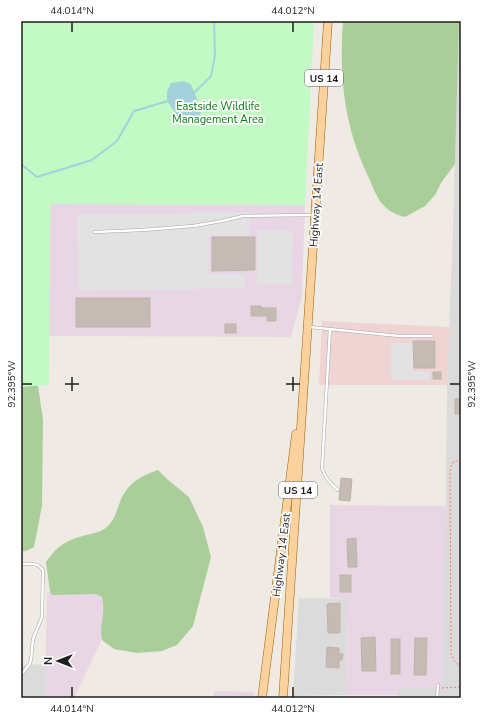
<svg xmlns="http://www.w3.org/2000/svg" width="482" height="719" viewBox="0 0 482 719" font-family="'Nunito Sans',sans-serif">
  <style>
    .residential { fill: #dcdbdb }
    .commercial { fill: #f0d4d4 }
    .industrial { fill: #e8d6e5 }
    .forest { fill: #aace99 }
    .park { fill: #c2f9c5 }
    .parking { fill: #e2e2e2 }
    .water { fill: #a5d1dd }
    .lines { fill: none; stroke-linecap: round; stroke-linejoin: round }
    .stream { stroke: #a5d1dd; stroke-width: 2 }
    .building { fill: #c4bbb4; stroke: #c1b2a7 }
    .service-casing { stroke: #a5a5a5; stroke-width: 3.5 }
    .primary-casing { stroke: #976301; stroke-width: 9 }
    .path { stroke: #f9786c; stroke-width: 1; stroke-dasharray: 2 2; stroke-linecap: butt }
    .service { stroke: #fff; stroke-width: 2.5 }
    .primary { stroke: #fbd19e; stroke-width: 8 }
    .ticks { fill: none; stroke: #1e1e1e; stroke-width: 1.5 }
    .labels { text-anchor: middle; stroke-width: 3.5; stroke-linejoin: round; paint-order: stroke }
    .shield { fill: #fff; stroke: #626262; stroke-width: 1 }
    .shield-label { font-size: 10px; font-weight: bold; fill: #1e1e1e }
    .park-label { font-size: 11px; fill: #0c7c14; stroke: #fff }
    .street-label { font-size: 11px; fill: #1e1e1e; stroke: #fff }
    .neatline { fill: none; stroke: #1e1e1e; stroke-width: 1.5 }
    .ticks-label { font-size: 10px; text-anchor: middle; fill: #1e1e1e }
  </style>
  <rect width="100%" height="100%" fill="#efebe4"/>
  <g class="residential">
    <path d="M459,21H461V698H398V688H441L446,495L447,385L453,229Z"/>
    <path d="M299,598L347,599L346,695L293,696Z"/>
    <path d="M46,664L45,698H21V665Z"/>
  </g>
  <path class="commercial" d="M322,321L450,327L447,385H319Z"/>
  <g class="industrial">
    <path d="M50,204L305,205L302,296L291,337L49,336Z"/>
    <path d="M330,505L446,506L442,688H398V695H346L347,599L330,598Z"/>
    <path d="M47,592H125L74,698H45Z"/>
    <path d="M214,691L254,692V698H213Z"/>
  </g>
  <g class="forest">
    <path d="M343,21H459L455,164L441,183L435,195L425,206L405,217C381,211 377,197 368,176C344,126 339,76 343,21Z"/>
    <path d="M21,379L33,381L38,386L43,420L42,506L34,547L26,551H21Z"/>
    <path d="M158,470L167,479L189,497L203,527L211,557L193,626L177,645L162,651L137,653L114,649L102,640C99,624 106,614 102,597L96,594L52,595L50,592L46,562C55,550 59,545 73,539C84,534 99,535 108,526C115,519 116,512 120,502C127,484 140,476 158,470Z"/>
  </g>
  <path class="park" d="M21,21H314L305,205L50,204L49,385L21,387Z"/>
  <g class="parking">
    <path d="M250,212V235L209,236V274H244L245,288L78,291L77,215Z"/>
    <path d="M258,230L293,231L292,285L257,284Z"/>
    <path d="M391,343H413V371H430V380H391Z"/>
  </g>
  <path class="water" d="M184,81L191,84C194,94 200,103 201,113L194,123L188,124L181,121L167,101V92L171,83Z"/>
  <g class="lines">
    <g class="stream">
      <path d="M193,94L211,76L215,56L214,21"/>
      <path d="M21,164L37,177L92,160L117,141L134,111L168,101"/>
    </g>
  </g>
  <g class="building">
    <path d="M212,237H255V270L212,271Z"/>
    <rect x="76" y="298" width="74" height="29"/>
    <path d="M251,306H261V308H276V321H267V316H251Z"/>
    <rect x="225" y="324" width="11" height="9"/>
    <path d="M413,341H435V368H414Z"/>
    <rect x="433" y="372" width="8" height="7"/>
    <rect x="455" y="399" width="6" height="15"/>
    <path d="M341,478L352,479L350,501L339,500Z"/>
    <path d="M356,538L357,567H348L347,539Z"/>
    <rect x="340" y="575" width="11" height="17"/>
    <path d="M340,603V633H328L327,604Z"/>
    <path d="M375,637L376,671H362L361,638Z"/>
    <path d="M415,638H427L426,675H414Z"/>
    <rect x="391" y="639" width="9" height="35"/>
    <path d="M327,647L339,648V654H343L342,660H339V668L326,667Z"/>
  </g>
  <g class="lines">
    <defs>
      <g id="service">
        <path d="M95,232L142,230L193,226L222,221L243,216L314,215"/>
        <path d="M309,327L399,336H432"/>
        <path d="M330,329L322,468C325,478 330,483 338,490"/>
        <path d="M21,564C30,564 37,562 43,570L42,617L33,639L31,660L29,665L21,675"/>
        <path d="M437,698L438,685"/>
      </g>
      <g id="primary">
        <path d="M262,698L296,434"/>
        <path d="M283,698L328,21"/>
      </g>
    </defs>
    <use href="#service" class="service-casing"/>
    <use href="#primary" class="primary-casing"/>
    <g class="path">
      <path d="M461,459L452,463L450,471L451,653L455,662L461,667"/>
      <path d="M442,688L461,687"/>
    </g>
    <use href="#service" class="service"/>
    <use href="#primary" class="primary"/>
  </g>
  <path class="ticks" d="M72,22V32M293,22V32M72,377V391M293,377V391M22,384H32M65,384H79M286,384H300M450,384H460M72,687V697M293,687V697"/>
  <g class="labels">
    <g class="shield">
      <rect x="305" y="70" width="38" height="16" rx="3"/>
      <rect x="279" y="482" width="38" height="16" rx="3"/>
    </g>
    <g class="shield-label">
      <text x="324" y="82">US 14</text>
      <text x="298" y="494">US 14</text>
    </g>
    <g class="park-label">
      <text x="218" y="110">Eastside Wildlife<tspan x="218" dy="13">Management Area</tspan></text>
    </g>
    <g class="street-label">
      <text transform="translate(316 205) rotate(-86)" y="4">Highway 14 East</text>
      <text transform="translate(281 555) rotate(-83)" y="4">Highway 14 East</text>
    </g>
  </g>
  <rect width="482" height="719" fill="none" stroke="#ffffff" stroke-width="44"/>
  <g transform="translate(58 661) rotate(270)" stroke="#ffffff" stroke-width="3" paint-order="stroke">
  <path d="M0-3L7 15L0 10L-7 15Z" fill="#1e1e1e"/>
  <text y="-6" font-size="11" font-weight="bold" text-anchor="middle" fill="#1e1e1e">N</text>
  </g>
  <rect x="22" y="22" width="438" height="675" class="neatline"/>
  <g class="ticks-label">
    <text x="72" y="14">44.014°N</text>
    <text x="293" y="14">44.012°N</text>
    <text transform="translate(471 384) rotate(-90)" y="4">92.395°W</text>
    <text transform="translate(11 384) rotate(-90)" y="4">92.395°W</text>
    <text x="72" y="712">44.014°N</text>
    <text x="293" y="712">44.012°N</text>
  </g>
</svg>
